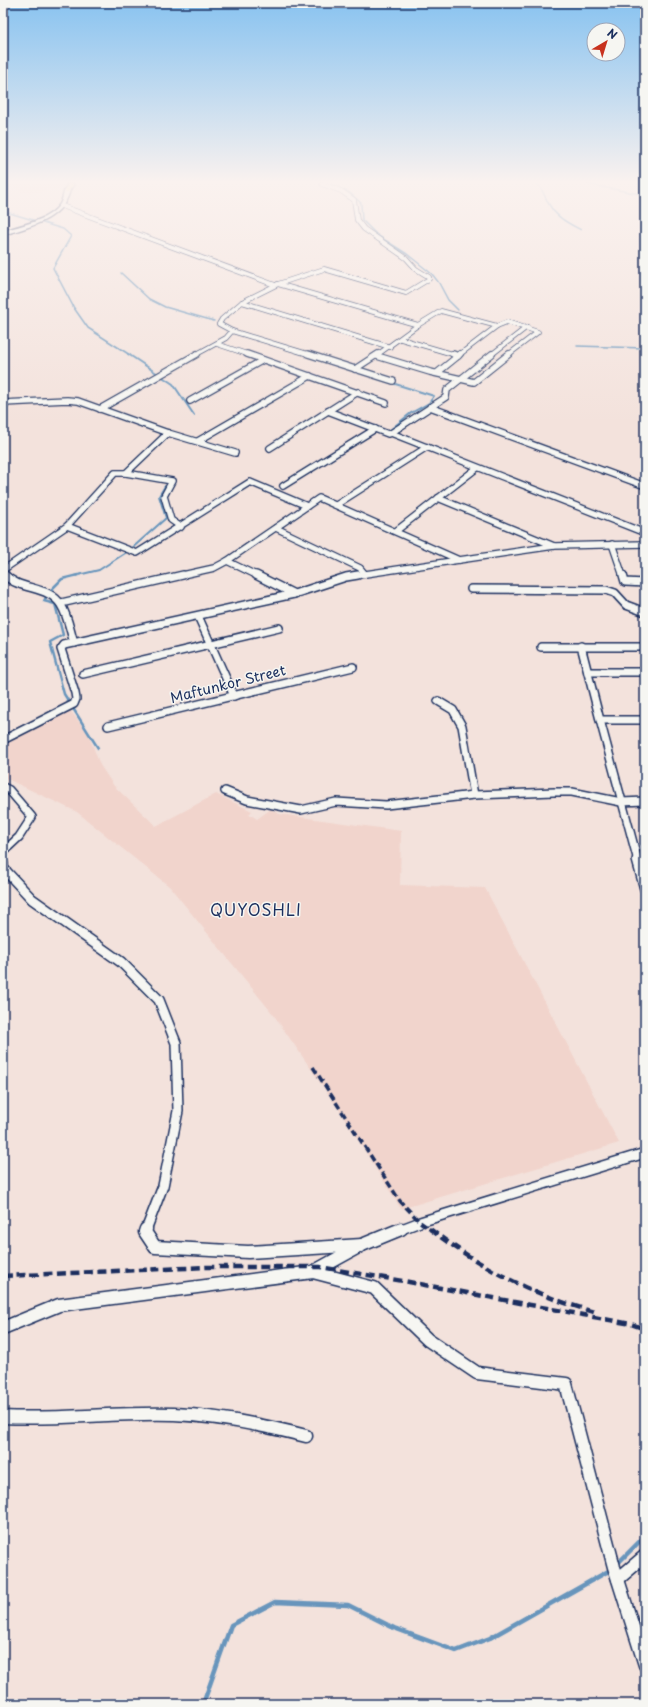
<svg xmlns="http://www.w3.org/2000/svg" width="648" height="1707" viewBox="0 0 648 1707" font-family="'Playpen Sans',sans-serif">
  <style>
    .built { fill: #f1d4cc }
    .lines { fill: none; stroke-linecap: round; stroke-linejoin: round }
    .stream-far3 { stroke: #6795bc; stroke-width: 1.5 }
    .stream-far2 { stroke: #6795bc; stroke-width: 2 }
    .stream-far1 { stroke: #6795bc; stroke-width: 2.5 }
    .stream { stroke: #6795bc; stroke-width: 4.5 }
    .street-far4-casing { stroke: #1b2f5e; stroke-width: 5.5 }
    .street-far3-casing { stroke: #1b2f5e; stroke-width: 8 }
    .street-far2-casing { stroke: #1b2f5e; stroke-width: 10 }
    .street-far1-casing { stroke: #1b2f5e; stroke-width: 12 }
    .street-casing { stroke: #1b2f5e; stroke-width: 15 }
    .secondary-casing { stroke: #1b2f5e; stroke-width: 3 }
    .highway-casing { stroke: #1b2f5e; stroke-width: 3 }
    .street-far4 { stroke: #f6f6f2; stroke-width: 4 }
    .street-far3 { stroke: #f6f6f2; stroke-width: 5.5 }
    .street-far2 { stroke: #f6f6f2; stroke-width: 7 }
    .street-far1 { stroke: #f6f6f2; stroke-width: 9 }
    .street { stroke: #f6f6f2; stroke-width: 12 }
    .secondary { fill: #f6f6f2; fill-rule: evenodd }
    .highway { fill: #f7e281; fill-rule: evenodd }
    .rail-far1 { stroke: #1b2f5e; stroke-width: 3.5; stroke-dasharray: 7 3.5; stroke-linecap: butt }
    .rail { stroke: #1b2f5e; stroke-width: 4.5; stroke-dasharray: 9 4.5; stroke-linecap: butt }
    .labels { text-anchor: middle; stroke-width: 3; stroke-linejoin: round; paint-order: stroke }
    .street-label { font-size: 14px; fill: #1b2f5e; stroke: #f6f6f2 }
    .quarter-label { font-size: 16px; letter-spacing: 1px; fill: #1b2f5e; stroke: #f6f6f2 }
  </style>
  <rect width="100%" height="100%" fill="#f3e2dc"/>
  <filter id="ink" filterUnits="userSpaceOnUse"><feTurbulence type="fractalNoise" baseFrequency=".025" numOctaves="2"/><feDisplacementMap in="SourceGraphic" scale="8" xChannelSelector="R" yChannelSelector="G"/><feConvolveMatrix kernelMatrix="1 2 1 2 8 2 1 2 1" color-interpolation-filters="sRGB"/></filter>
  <g filter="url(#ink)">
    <g class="built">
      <path d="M3,184H63V188L36,192H22L18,189L3,186Z"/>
      <path d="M69,709L88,733L100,765L114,786L156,826L216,794L252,811L249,814L257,819L271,809L279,814L401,831L400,885L485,888L619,1143L401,1209L340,1111L273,1014L170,887L77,812L3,777V742Z"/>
    </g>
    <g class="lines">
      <g class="stream-far3">
        <path d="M331,184L350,193L361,203L362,220L377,235L407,254L432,274L439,283L448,300L458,310"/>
        <path d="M537,184C544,191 545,198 550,206C557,218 570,224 581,230"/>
        <path d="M586,184L645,195"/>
        <path d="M3,211L63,229L71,236L53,268L74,308L88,328L130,355"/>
        <path d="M121,273L149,299L165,307L214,321"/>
        <path d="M577,346L645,348"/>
      </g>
      <g class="stream-far2">
        <path d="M128,354L173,384L194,415"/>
        <path d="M390,430L411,413L429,403L434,396L392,383"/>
        <path d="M74,576L99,570L130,550L166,518L159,496L165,486"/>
      </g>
      <path class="stream-far1" d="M78,575L62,579L48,593L44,601L55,604L63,635L50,642L64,694L98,748"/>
      <g class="stream">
        <path d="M617,1564L645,1536"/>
        <path d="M203,1704L231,1625L275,1602L348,1605L394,1628L456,1651L490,1638L612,1569"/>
      </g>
      <defs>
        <g id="street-far4">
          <path d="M62,206L275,285"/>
          <path d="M278,284L418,325"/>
          <path d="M242,302L390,347"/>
          <path d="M497,326L507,322L538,332L508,355"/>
          <path d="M232,331L311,355"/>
          <path d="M401,339L456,355"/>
          <path d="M217,344L250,355"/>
          <path d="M195,355L226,338L232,331L219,324L222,319L242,302L278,284L324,269L406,293L429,279V277L416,269L406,258L364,229L357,220L354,200L341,191L322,184"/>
          <path d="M377,355L418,325L441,311L497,326L459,355"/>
          <path d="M491,355L527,327"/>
        </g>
        <g id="street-far3">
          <path d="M247,354L386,403"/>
          <path d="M308,354L393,381"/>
          <path d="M377,356L430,372L474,382L509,354"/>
          <path d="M458,356L460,354"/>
          <path d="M355,369L378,354"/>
          <path d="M437,373L458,356L453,354"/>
          <path d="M190,401L263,360"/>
          <path d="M3,403L67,400L78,401L168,433L235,453"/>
          <path d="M430,407L645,486"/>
          <path d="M100,409L197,354"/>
          <path d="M328,411L388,434L391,433L645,533"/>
          <path d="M168,433L126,473L172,481L164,496L171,520L181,527"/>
          <path d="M391,433L446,397L447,390L492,354"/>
          <path d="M198,441L310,376"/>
          <path d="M270,448L358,392"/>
          <path d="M126,473H115L67,526L137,553L250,482L307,506"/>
          <path d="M283,486L375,429"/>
          <path d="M438,498L554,546"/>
          <path d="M336,505L427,447"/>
          <path d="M276,528L360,568L365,574"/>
          <path d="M396,531L477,468"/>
          <path d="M612,544L623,576"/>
          <path d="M459,560L554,546L645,544"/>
          <path d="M3,570L67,526"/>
          <path d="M3,573L6,576"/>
          <path d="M178,576L214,568L227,561"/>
          <path d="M258,576L227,561L319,498L459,560"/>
          <path d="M352,576L459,560"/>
        </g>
        <g id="street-far2">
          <path d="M5,575C20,591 49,585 61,605C68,616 70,631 74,643"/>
          <path d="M256,575L294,594L346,577L358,575"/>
          <path d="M623,575L625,582L645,583"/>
          <path d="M471,589L606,590L615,593L626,605L645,612"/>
          <path d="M61,603L183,575"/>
          <path d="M198,616L234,696"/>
          <path d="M581,646L600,720H645"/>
          <path d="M541,647H645"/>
          <path d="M588,672H645"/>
          <path d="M83,674L279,628"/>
          <path d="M438,701L453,710L462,726L474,795"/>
          <path d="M600,720L638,861"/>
          <path d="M108,726L353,667"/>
          <path d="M3,740L74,704L76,699L75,693L61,649L64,645L294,594"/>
          <path d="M3,787L9,790L32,817L19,837L3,852"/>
          <path d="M225,791L247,800L301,810L336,802L386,805L474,795L554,792H572L621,802L645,801"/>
        </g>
        <g id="street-far1">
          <path d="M637,860L645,889"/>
          <path d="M3,864V868L32,899L121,962L159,1000L176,1043L178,1111L163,1186L146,1230"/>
          <path d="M399,1230L420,1222L645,1153"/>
        </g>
        <g id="street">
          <path d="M146,1229L145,1232L155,1247L248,1252L362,1245"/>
          <path d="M313,1272L362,1245L401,1229"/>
          <path d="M3,1328L59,1305L313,1272L374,1288L428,1340L477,1373L566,1384L614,1567L645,1665"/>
          <path d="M3,1417C60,1420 117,1412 174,1414C219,1416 263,1425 306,1436"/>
          <path d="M618,1579L645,1556"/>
        </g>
        <path id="secondary" d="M65,189L70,190C63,220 29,227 3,235V231C21,225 49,221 60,204C63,199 63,194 65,189Z"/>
        <path id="highway" d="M68,184H74L69,191L67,192L64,190Z"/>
      </defs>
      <use href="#street-far4" class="street-far4-casing"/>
      <use href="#street-far3" class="street-far3-casing"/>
      <use href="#street-far2" class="street-far2-casing"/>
      <use href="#street-far1" class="street-far1-casing"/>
      <use href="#street" class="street-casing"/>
      <use href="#secondary" class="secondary-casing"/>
      <use href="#highway" class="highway-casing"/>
      <use href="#street-far4" class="street-far4"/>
      <use href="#street-far3" class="street-far3"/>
      <use href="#street-far2" class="street-far2"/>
      <use href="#street-far1" class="street-far1"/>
      <use href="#street" class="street"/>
      <use href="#secondary" class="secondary"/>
      <use href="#highway" class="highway"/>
      <path class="rail-far1" d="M313,1067L400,1201L420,1222L431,1230"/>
      <g class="rail">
        <path d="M430,1229C464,1255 499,1276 539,1293C557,1301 578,1307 597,1313"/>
        <path d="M3,1276L208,1267H320L409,1282L631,1324L645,1329"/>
      </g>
    </g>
  </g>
  <linearGradient id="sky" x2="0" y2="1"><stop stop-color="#89c3f0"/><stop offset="0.43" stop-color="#faf2ef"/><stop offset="1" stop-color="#faf2ef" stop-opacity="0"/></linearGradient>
  <rect width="648" height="423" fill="url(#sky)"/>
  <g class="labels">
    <g class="street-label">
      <text transform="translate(228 684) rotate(-14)" y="5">Maftunkor Street</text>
    </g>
    <g class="quarter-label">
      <text x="256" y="916">QUYOSHLI</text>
    </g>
  </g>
  <rect width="648" height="1707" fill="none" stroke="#f6f6f2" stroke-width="16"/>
  <rect x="8" y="8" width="632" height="1691" fill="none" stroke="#1b2f5e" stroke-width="1.5" filter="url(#ink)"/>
  <g transform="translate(606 42) rotate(38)"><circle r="19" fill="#f6f6f2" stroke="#9ea6b7"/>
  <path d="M0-3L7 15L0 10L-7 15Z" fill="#c8321e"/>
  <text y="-6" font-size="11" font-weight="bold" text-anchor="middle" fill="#1b2f5e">N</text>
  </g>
</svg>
